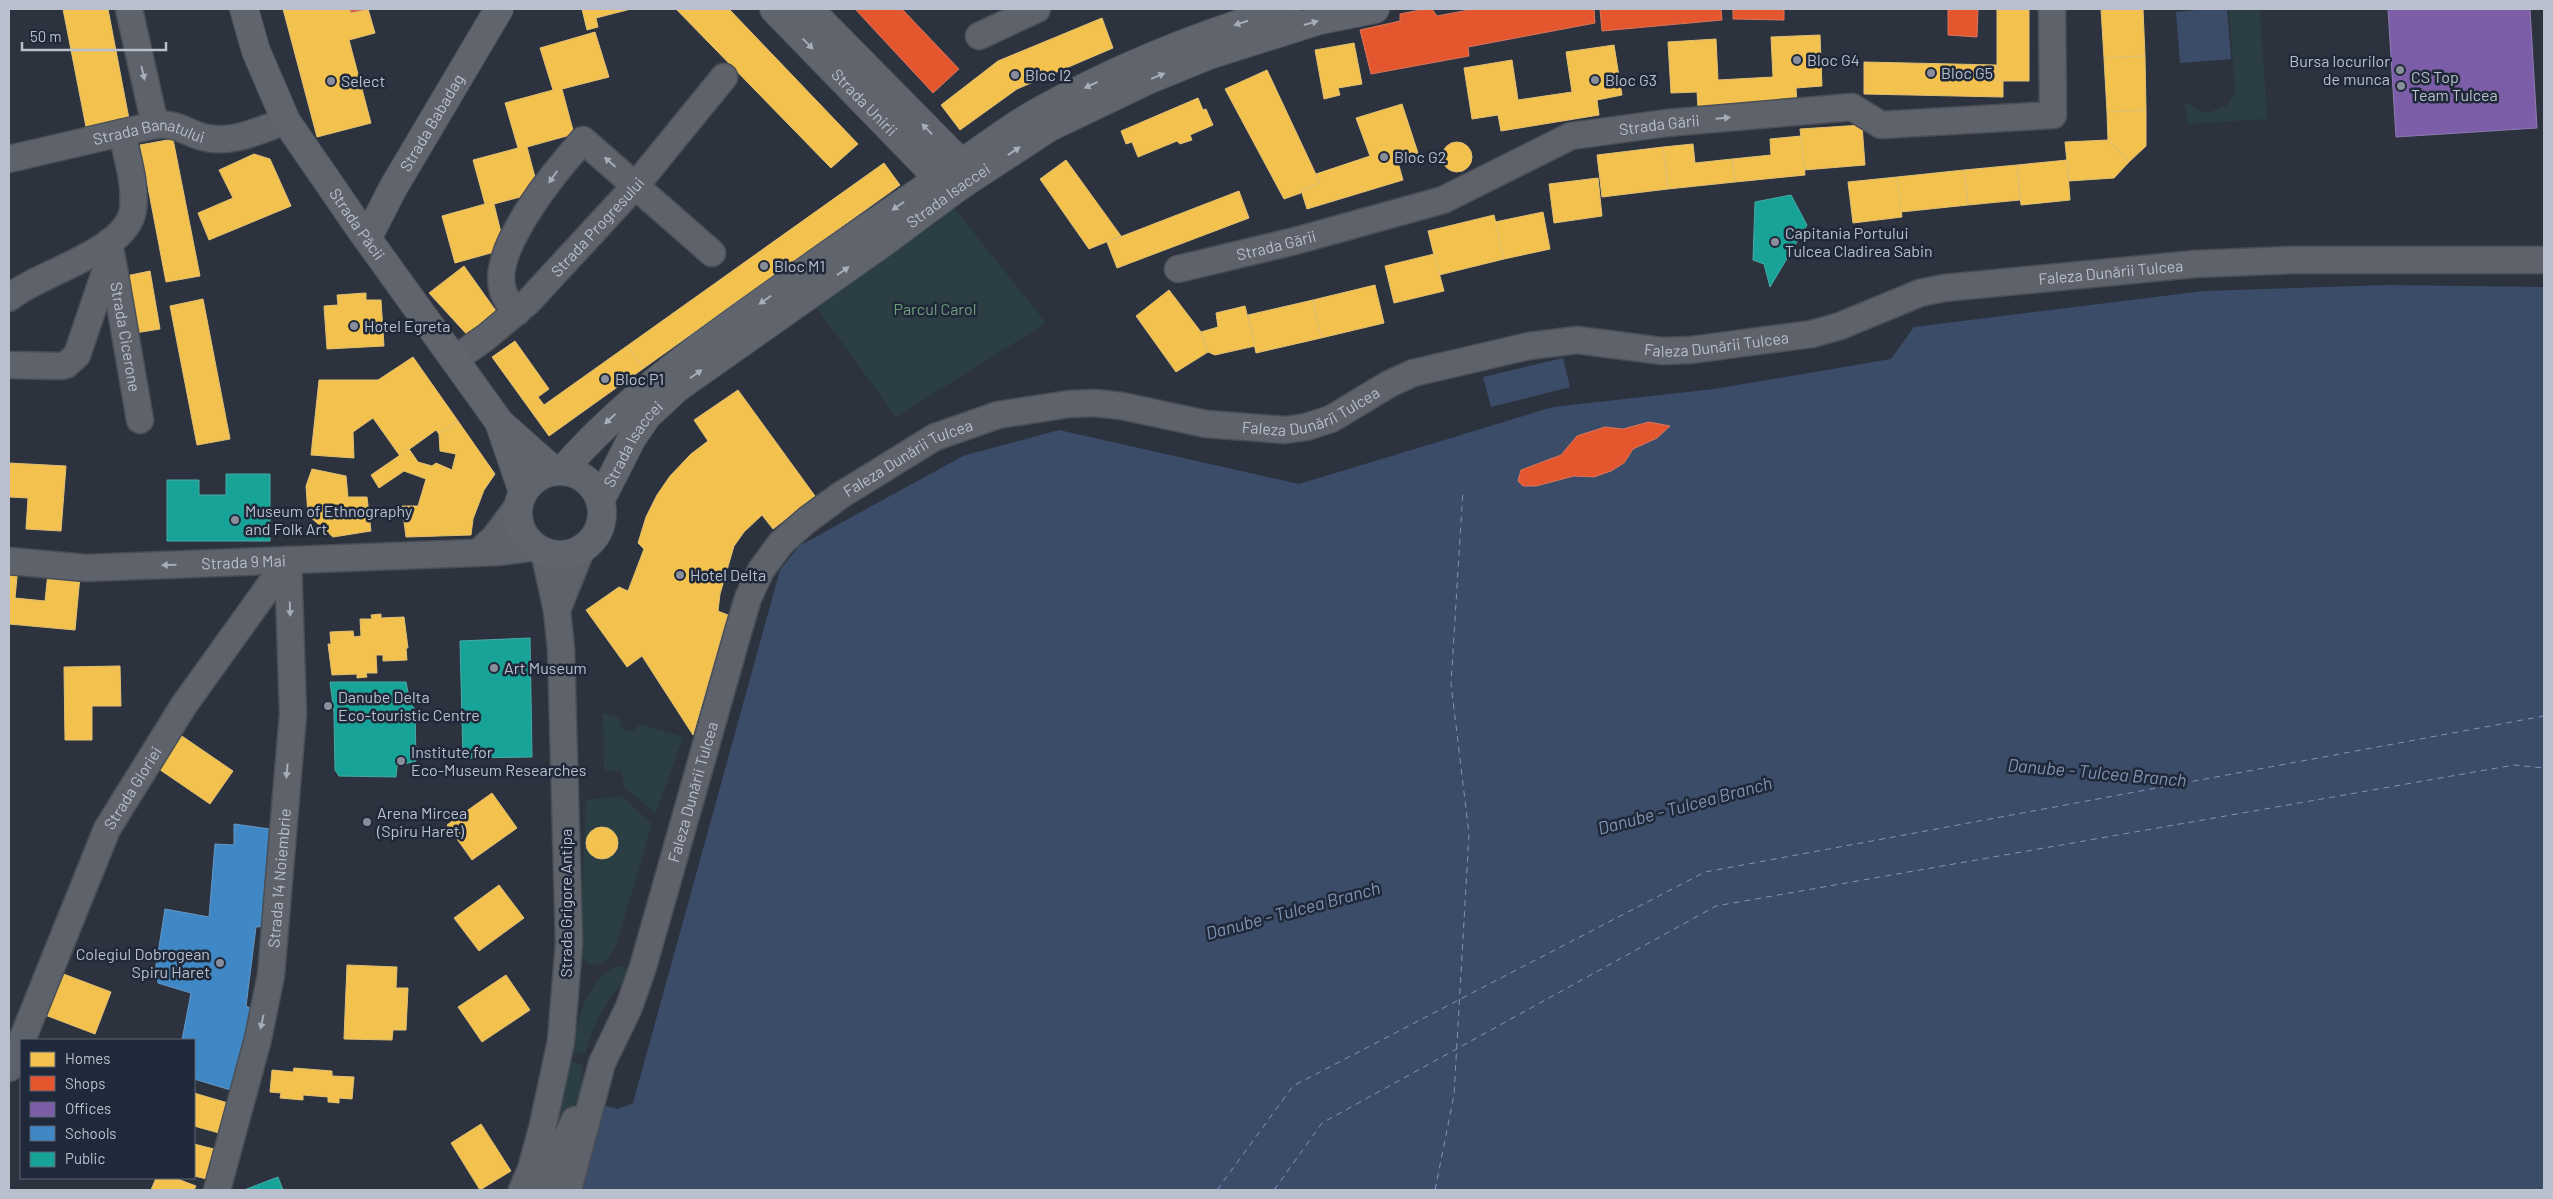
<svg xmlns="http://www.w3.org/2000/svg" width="2553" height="1199" viewBox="0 0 2553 1199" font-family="Barlow,sans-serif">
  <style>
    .green { fill: #2a3e44 }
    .water { fill: #3b4c69 }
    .homes { fill: #f2c14e; stroke: #e1c074 }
    .shops { fill: #e4572e; stroke: #d7765e }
    .offices { fill: #7b5ea7; stroke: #8e7bb2 }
    .schools { fill: #3f88c5; stroke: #6498c7 }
    .public { fill: #17a398; stroke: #48aba8 }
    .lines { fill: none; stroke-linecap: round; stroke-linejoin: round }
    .ferry { stroke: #7f94b4; stroke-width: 1; stroke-dasharray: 6 5; stroke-linecap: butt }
    .minor-casing { stroke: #4a4e56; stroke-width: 29 }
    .major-casing { stroke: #4b505a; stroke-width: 30 }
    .minor { stroke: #5e626a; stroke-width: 26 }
    .major { stroke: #60646c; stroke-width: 28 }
    .oneway { fill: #a7adba }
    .oneway2 { fill: #a7acb9 }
    .poi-dot { fill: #888e9b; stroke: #202939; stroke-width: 2 }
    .labels { text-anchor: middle; stroke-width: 5; stroke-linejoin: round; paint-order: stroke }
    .poi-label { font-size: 16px; fill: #b9bfcd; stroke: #202939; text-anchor: start }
    .street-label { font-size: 16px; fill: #b9bfcd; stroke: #202939 }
    .park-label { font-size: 16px; fill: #6f9e7c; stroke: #202939 }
    .water-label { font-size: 18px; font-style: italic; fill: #7f94b4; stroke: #202939 }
  </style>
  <rect width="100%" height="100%" fill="#2d333e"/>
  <g class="green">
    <path d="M2229,9H2260L2267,119L2187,124L2185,101L2197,110L2207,113L2226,106L2232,98L2235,92Z"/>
    <path d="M954,208L1046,323L896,417L816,307Z"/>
    <path d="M603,713L619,718L621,726L626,731L634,730L640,724L683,737L656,813L625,788L621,771L604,770Z"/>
    <path d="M622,796L652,824L616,945C610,957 605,965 590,965L583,959L580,950L586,800Z"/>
    <path d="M617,966L628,968C630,977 618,988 612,995C599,1013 591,1033 585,1054L571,1051C579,1018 584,983 617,966Z"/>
    <path d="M569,1061L583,1064L581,1090L564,1129L541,1173Z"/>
  </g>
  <g class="water">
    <path d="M2207,9H2227L2231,59L2180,63L2176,12Z"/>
    <path d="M2388,285L2544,287V1190H577L601,1105L618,1109L633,1103L780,570L799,546L963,456L1059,430L1299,484L1553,407L1714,389L1891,359L1914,327L2204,291Z"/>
    <path d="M1563,358L1570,387L1491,407L1483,377Z"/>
  </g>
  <g class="homes">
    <path d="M63,9H108L130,124L87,132Z"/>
    <path d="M283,9H350L351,13L368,9L375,33L349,40L371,123L317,137Z"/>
    <path d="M582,9H631L596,18L598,27L587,30Z"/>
    <path d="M676,9H729L858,144L831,168Z"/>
    <rect x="1997" y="9" width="32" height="72"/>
    <path d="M2101,9H2143L2145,56L2104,58Z"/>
    <path d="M1102,18L1113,48L1017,89L960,130L941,105L998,61Z"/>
    <path d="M595,32L609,77L562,89L574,134L527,147L539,192L494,204L505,249L455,263L442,216L485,204L473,160L518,148L505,103L553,90L540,48Z"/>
    <path d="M1820,35L1822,86L1796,88L1797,103L1698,108L1697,92L1671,93L1668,42L1716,39L1718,80L1773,77L1771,37Z"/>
    <path d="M1354,43L1362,84L1338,88L1340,95L1324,99L1315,50Z"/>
    <path d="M1614,45L1622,95L1597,100L1599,115L1501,131L1498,115L1472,119L1464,68L1512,60L1518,100L1572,92L1566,52Z"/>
    <path d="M2145,56L2146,110L2107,112L2104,58Z"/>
    <path d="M1864,62L1997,65V81H2003V97L1864,94Z"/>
    <path d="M1267,70L1320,183L1301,190V193L1284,199L1225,89Z"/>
    <path d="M1198,98L1203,110L1206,109L1213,125L1190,135L1192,140L1180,144L1177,141L1138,157L1132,142L1126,144L1121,131Z"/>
    <path d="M1402,104L1418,153L1397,159L1403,180L1307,209L1301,190L1320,183L1316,174L1370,156L1356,118Z"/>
    <path d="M2146,110V146L2129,162L2108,140L2107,112Z"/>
    <path d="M1862,125L1865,165L1804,170L1800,129Z"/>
    <path d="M1801,136L1805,175L1735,182L1732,159L1771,155L1770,139Z"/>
    <path d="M173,139L200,276L166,282L140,145Z"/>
    <path d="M2108,140L2129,162L2114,178L2069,181L2065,142Z"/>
    <circle cx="1457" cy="157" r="15"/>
    <path d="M1693,144L1695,163L1732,159L1735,182L1668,189L1663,147Z"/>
    <path d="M1663,147L1668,189L1602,197L1597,155Z"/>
    <path d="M254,154L270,159L291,206L209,240L198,213L233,198L219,170Z"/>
    <path d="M1066,160L1121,236L1089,249L1040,179Z"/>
    <path d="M2067,160L2070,200L2021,205L2017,165Z"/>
    <path d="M884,163L900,185L644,368L627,346Z"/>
    <path d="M2017,165L2020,200L1968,205L1964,170Z"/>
    <path d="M1964,170L1968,205L1901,212L1897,177Z"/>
    <path d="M1897,177L1902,217L1853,223L1848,182Z"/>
    <path d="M1598,178L1602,216L1554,223L1549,184Z"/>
    <path d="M1239,191L1249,218L1117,268L1107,242Z"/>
    <path d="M1543,212L1550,249L1504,259L1495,222Z"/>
    <path d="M1494,215L1504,259L1439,275L1428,231Z"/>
    <path d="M1434,254L1444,291L1394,303L1385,266Z"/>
    <path d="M464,266L501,318L471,339L429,293Z"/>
    <path d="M150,271L160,329L135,333L126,276Z"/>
    <path d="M1375,285L1384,323L1321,338L1313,300Z"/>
    <path d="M1169,290L1201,332L1208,352L1176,372L1136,316Z"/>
    <path d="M366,293V300H381L384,346L327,349L324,306L338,305L337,295Z"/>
    <path d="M203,299L230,439L197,445L170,306Z"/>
    <path d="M1313,300L1321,338L1256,353L1248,315Z"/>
    <path d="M1245,306L1255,346L1215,355L1208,352L1201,332L1218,327L1216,313Z"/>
    <path d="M515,341L549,389L538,397L544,405L627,346L644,368L549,436L492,357Z"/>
    <path d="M413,357L458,421L439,434L436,430L400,456L373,418L353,432L354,458L311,455L319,380H378Z"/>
    <path d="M738,390L815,496L773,529L762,515L744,532L734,546L720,594L718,611L728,615L693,735L642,656L627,667L586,610L619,587L628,591L644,549L638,543L646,517L657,495L670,476L691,454L708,441L694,420Z"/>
    <path d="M458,421L495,474L484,490L473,519L471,535L406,537L402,506H418L426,479L404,471L379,488L371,475L409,449L418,462L432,466L436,463L452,470L456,454L440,451L439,434Z"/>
    <path d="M9,463L66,466L61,531L26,529L28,498L9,497Z"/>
    <path d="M312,469L346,476L348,497H367L371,531L333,537L308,515L306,486Z"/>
    <path d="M9,566L18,567L15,598L45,601L48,573L80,576L75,630L9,624Z"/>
    <path d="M381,614V618L404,617L408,648H406L407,660L383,661V655H376L377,673H366L367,677L357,678V674L332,675L328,644H331L330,632L353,631L354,637L361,636L360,619H372L371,615Z"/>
    <path d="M120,666L121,706H92V740H65L64,667Z"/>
    <path d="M176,732L233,771L210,804L153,765Z"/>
    <path d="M492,793L517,828L472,860L447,825Z"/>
    <circle cx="602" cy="843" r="16"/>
    <path d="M499,885L524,918L479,951L454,918Z"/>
    <path d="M347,965L397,967L396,988H408L406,1030H393L392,1040L344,1039Z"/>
    <path d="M61,973L111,992L95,1034L45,1015Z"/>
    <path d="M506,975L530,1010L482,1042L458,1007Z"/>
    <path d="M294,1068L332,1071V1076L354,1077L352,1099L339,1098V1103L328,1102V1097L303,1095V1100L280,1098L281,1093L270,1092L272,1070L293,1072Z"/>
    <path d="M194,1093L228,1103L219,1133L194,1126Z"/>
    <path d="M481,1124L511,1171L480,1190L451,1143Z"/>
    <path d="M194,1144L214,1149L207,1179L194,1176Z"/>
    <path d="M156,1178H175L196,1186L194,1190H151Z"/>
  </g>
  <g class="shops">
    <path d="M350,9H367L351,12Z"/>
    <path d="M855,9H902L959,69L933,93Z"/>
    <path d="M1425,9H1432L1437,16L1474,9H1594L1595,23L1468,47L1469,56L1371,74L1360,30L1400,21V14Z"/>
    <path d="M1600,9H1721L1722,20L1602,31Z"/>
    <path d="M1733,9H1784V20L1733,19Z"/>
    <path d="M1948,9H1978L1977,37L1948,35Z"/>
    <path d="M1649,422L1670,426L1657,438L1633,449L1624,463L1611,471L1594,477L1574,476L1536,486H1523L1518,481L1521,470L1561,455L1577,436L1605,427L1623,429Z"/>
  </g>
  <path class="offices" d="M2388,9H2530L2537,128L2396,137Z"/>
  <path class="schools" d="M234,824L270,829L269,841L273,843L268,926L256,927L246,1006L254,1010L234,1091L194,1079V1040H182L191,993L158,983L155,972L165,909L209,917L215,844L234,845Z"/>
  <g class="public">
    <path d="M1791,195L1807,225L1770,287L1764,264L1753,260L1755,202Z"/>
    <path d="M226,474H270V541H167V480H199V495H226Z"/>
    <path d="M530,638L532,757L463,758L460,641Z"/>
    <path d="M330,682H406L410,703L415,709L416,761L397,766L396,777L339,776L335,770L334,712Z"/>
    <path d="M278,1177L283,1190H244Z"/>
  </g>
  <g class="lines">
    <g class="ferry">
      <path d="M1217,1190L1293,1086L1705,872L2544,716"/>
      <path d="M1274,1190L1322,1123L1716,906L2514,765L2544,768"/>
      <path d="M1435,1190L1454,1095L1469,834L1451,684L1463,490"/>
    </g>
    <defs>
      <g id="minor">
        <path d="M129,9L155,125"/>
        <path d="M979,36L1037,9"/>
        <path id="s1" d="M9,159L155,125C179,122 186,134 207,138C233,144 262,129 286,121"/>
        <path id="s2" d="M112,258L140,420"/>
        <path id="s3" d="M1178,269L1295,241L1443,200L1571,136L1667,123L1852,107L1881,125L2053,115L2052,9"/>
        <path d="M9,298C39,272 128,252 133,209C136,184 127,157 122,133"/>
        <path d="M517,312C510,304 504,298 502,287C493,246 557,169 583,140L712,253"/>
        <path id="s4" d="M455,359L485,338L528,302L636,185L724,77"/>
        <path d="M9,365L61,366L66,365L77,355L111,255L109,242"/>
        <path d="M479,552L495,537L518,506"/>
        <path id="s5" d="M9,561L86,568L499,552L536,547"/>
        <path d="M557,610L582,548"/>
        <path id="s6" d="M22,1040L107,829L184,705L288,560"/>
        <path d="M9,1068L21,1041"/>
        <path id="s7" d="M217,1190L258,1039L271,975L293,714L288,560"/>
        <path d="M522,1190L531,1169L543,1125L561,1041L569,943L561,649L557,611L544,551"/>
        <path d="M540,1190L575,1120"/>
        <path id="s8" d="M568,1190L602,1063L629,1007L643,967L738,632L748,598L761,570L781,543L807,520L841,495L935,437L998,415L1069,404L1095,403L1122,406L1206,424L1285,430L1306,427L1331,419L1389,384L1413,373L1529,346L1577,340L1662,351L1691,350L1812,334L1840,326L1920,293L1944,288L2195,264L2291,260H2544"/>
      </g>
      <g id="major">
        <path id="s9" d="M244,9L256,51L286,121L361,230L500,423L554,471"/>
        <path id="s10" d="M774,9L938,178L955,183"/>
        <path d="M809,9L961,163"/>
        <path id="s11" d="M368,237L393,188L499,9"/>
        <path d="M500,425L523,492"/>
        <path d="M562,471C631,391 719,333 804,272C856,235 909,199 962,163C987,146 1011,127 1038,112C1117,68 1201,34 1287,9"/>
        <circle cx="560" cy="513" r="42"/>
        <path id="s12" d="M600,501L632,438L647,416L677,388L884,242L961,185L1048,128L1150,79L1209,55L1320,20L1375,9"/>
      </g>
    </defs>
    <use href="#minor" class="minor-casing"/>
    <use href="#major" class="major-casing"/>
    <use href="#minor" class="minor"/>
    <use href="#major" class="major"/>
  </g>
  <defs><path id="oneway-solid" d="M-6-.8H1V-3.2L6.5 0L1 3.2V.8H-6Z" transform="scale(1.25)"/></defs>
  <g class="oneway">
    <use href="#oneway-solid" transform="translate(1241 23) rotate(162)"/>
    <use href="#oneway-solid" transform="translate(1311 23) rotate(-16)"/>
    <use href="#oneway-solid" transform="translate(808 44) rotate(46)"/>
    <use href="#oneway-solid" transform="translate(1158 76) rotate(-22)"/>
    <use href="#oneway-solid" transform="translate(1091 85) rotate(155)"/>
    <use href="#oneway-solid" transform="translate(927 129) rotate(-134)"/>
    <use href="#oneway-solid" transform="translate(1014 151) rotate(-33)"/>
    <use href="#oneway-solid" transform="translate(898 206) rotate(145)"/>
    <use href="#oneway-solid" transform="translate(843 271) rotate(-35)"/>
    <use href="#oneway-solid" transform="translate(765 300) rotate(145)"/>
    <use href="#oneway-solid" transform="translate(696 374) rotate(-35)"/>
    <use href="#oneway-solid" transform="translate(610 419) rotate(137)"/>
  </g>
  <g class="oneway2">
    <use href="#oneway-solid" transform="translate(143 73) rotate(77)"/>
    <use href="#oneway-solid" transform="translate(1723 118) rotate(-5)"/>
    <use href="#oneway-solid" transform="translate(610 162) rotate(-139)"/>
    <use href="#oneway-solid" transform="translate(553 177) rotate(125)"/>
    <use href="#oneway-solid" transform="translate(169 565) rotate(178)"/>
    <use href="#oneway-solid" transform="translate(290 609) rotate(88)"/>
    <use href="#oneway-solid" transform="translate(287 771) rotate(95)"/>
    <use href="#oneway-solid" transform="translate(262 1022) rotate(102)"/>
  </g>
  <g class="poi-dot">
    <circle cx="1797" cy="60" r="5"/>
    <circle cx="2400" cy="70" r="5"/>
    <circle cx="1931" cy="73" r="5"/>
    <circle cx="1015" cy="75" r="5"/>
    <circle cx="1595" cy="80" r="5"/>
    <circle cx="331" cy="81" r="5"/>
    <circle cx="2401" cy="86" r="5"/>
    <circle cx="1384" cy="157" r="5"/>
    <circle cx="1775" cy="242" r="5"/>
    <circle cx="764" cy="266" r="5"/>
    <circle cx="354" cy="326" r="5"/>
    <circle cx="605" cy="379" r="5"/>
    <circle cx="235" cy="520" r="5"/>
    <circle cx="680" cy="575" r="5"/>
    <circle cx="494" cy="668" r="5"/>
    <circle cx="328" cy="706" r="5"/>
    <circle cx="401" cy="761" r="5"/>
    <circle cx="367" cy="822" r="5"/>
    <circle cx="220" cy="963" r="5"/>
  </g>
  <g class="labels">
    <g class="poi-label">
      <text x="1807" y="66">Bloc G4</text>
      <text x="2390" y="67" text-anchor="end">Bursa locurilor<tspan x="2390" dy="18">de munca</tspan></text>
      <text x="1941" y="79">Bloc G5</text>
      <text x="1025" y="81">Bloc I2</text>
      <text x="2411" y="83">CS Top<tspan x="2411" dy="18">Team Tulcea</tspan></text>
      <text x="1605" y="86">Bloc G3</text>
      <text x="341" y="87">Select</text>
      <text x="1394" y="163">Bloc G2</text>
      <text x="1785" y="239">Capitania Portului<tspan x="1785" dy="18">Tulcea Cladirea Sabin</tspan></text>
      <text x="774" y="272">Bloc M1</text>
      <text x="364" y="332">Hotel Egreta</text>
      <text x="615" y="385">Bloc P1</text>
      <text x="245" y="517">Museum of Ethnography<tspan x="245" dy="18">and Folk Art</tspan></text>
      <text x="690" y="581">Hotel Delta</text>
      <text x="504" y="674">Art Museum</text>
      <text x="338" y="703">Danube Delta<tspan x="338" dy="18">Eco-touristic Centre</tspan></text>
      <text x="411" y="758">Institute for<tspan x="411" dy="18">Eco-Museum Researches</tspan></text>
      <text x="377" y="819">Arena Mircea<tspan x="377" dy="18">(Spiru Haret)</tspan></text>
      <text x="210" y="960" text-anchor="end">Colegiul Dobrogean<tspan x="210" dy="18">Spiru Haret</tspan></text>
    </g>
    <g class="street-label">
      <text dy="6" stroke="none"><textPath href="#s10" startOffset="130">Strada Unirii</textPath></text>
      <text dy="6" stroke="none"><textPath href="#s11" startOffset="131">Strada Babadag</textPath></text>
      <text dy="6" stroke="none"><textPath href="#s3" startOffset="506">Strada Gării</textPath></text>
      <text dy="6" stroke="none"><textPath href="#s1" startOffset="144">Strada Banatului</textPath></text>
      <text dy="6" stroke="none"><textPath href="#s12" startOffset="471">Strada Isaccei</textPath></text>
      <text dy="6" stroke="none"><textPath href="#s9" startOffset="245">Strada Păcii</textPath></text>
      <text dy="6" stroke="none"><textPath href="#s4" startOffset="195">Strada Progresului</textPath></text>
      <text dy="6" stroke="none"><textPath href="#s3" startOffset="101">Strada Gării</textPath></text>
      <text dy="6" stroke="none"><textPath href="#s8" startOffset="2082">Faleza Dunării Tulcea</textPath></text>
      <text dy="6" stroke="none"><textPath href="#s2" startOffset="80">Strada Cicerone</textPath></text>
      <text dy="6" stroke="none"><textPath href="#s8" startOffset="1678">Faleza Dunării Tulcea</textPath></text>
      <text dy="6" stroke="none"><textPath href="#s8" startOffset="1258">Faleza Dunării Tulcea</textPath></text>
      <text dy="6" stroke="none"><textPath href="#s12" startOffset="66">Strada Isaccei</textPath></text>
      <text dy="6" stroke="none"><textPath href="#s8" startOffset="838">Faleza Dunării Tulcea</textPath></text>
      <text dy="6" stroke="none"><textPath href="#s5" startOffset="235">Strada 9 Mai</textPath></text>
      <text dy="6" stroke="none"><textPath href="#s6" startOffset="276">Strada Gloriei</textPath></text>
      <text dy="6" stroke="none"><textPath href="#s8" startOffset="418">Faleza Dunării Tulcea</textPath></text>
      <text dy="6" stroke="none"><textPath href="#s7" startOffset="319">Strada 14 Noiembrie</textPath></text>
      <text transform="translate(566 903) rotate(-90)" y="6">Strada Grigore Antipa</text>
    </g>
    <g class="park-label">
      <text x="935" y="315">Parcul Carol</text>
    </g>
    <g class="water-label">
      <text transform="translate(2097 773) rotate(5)" y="6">Danube - Tulcea Branch</text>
      <text transform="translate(1685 806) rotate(-15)" y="6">Danube - Tulcea Branch</text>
      <text transform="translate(1293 911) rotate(-15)" y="6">Danube - Tulcea Branch</text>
    </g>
  </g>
  <rect width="2553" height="1199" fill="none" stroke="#b9bfcd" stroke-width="20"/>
  <rect x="20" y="1039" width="175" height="140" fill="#202939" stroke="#5d6574"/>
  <rect x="30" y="1052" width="25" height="15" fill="#f2c14e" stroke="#5d6574"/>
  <text x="65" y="1064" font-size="15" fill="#b9bfcd">Homes</text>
  <rect x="30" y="1076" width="25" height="15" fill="#e4572e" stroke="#5d6574"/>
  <text x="65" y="1089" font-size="15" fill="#b9bfcd">Shops</text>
  <rect x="30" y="1102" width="25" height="15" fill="#7b5ea7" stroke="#5d6574"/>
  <text x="65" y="1114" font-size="15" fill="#b9bfcd">Offices</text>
  <rect x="30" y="1126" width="25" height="15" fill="#3f88c5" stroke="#5d6574"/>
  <text x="65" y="1139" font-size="15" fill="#b9bfcd">Schools</text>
  <rect x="30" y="1152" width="25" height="15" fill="#17a398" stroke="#5d6574"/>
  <text x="65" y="1164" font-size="15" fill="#b9bfcd">Public</text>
  <path d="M22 42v8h144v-8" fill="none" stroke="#b9bfcd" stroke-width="2.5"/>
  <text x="30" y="42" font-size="15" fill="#b9bfcd" stroke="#202939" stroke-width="4" paint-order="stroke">50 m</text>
</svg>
